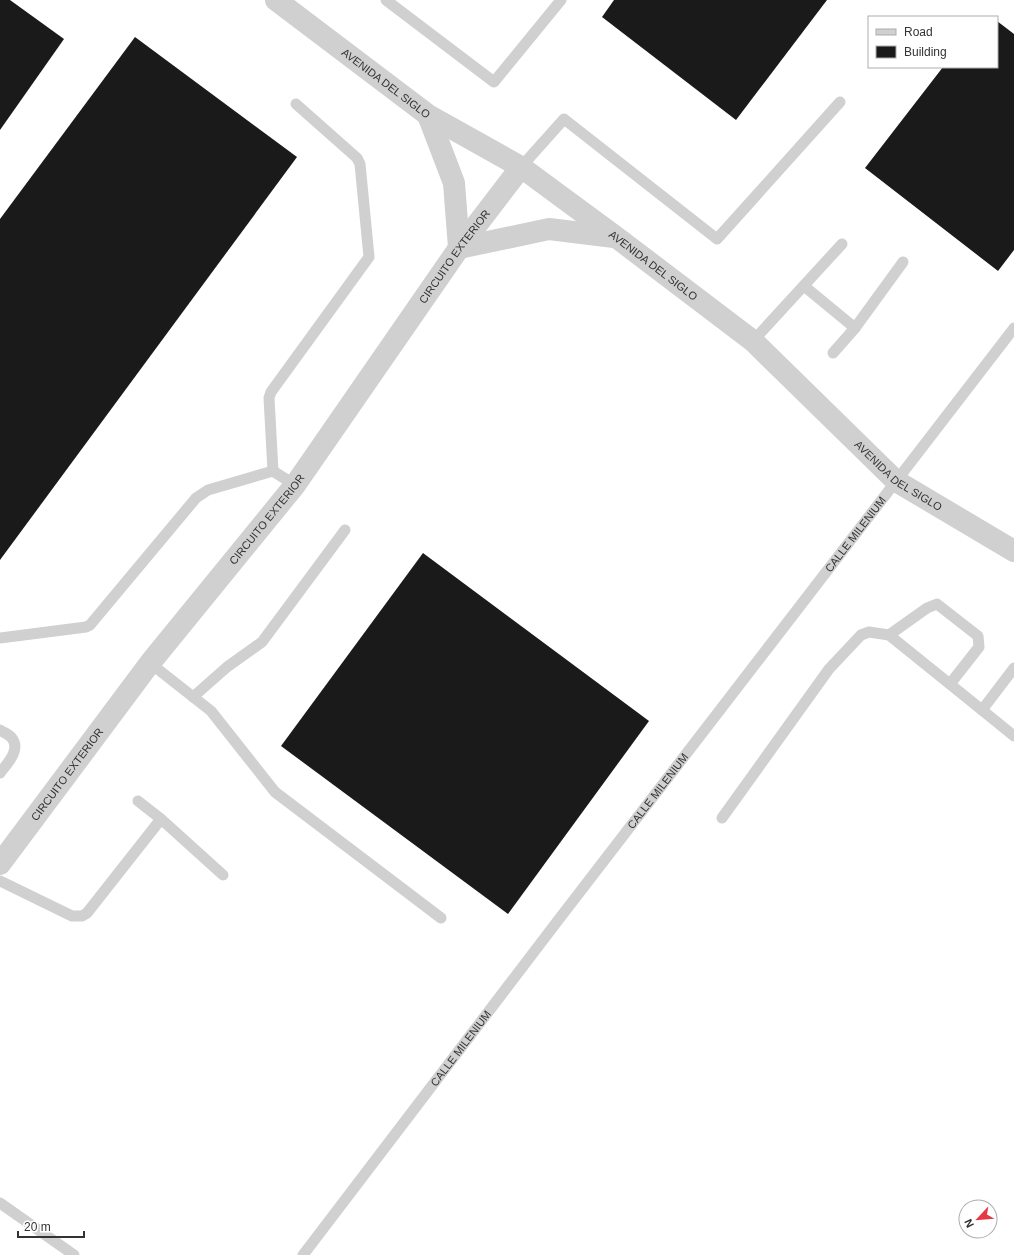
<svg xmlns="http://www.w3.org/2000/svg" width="1014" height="1255" viewBox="0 0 1014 1255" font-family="Arial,sans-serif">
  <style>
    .building { fill: #1a1a1a }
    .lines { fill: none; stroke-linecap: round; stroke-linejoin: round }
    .service { stroke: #d0d0d0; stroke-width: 11 }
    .minor { stroke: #d0d0d0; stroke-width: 22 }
    .labels { text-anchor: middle; stroke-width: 4; stroke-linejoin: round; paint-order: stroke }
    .street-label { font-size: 11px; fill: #333; stroke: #fff }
  </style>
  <rect width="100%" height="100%" fill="#fff"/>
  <g class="building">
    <path d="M0,0H10L64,39L0,130Z"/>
    <path d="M614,0H827L736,120L602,17Z"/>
    <path d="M997,21L1014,34V250L998,271L865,168L943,67H997Z"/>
    <path d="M135,37L297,157L0,560V219Z"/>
    <path d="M423,553L649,721L508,914L281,746Z"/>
  </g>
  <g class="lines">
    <g class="service">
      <path d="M386,0L494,82L561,0"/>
      <path d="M521,167L564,119L717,239L840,102"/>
      <path d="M804,286L855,328L903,262"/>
      <path d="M753,341L842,244"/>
      <path d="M833,353L855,328"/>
      <path d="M273,471L269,398L271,392L369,257L360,164L357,158L296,104"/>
      <path d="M889,635L927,608L937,604L978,636L979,647L950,684"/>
      <path d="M0,638L86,627L90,625L196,498L208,490L273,471L295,485"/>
      <path d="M150,663L211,711L275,792L441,918"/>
      <path d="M1014,668L982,710L1014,736"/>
      <path d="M193,697L227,667L262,642L345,530"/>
      <path d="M0,730C3,732 8,734 11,737C22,749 7,764 0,773"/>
      <path d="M138,801L161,819L223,875"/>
      <path d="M722,818L829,669L861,635L869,632L889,635L982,710"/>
      <path d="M0,881L72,916H82L87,913L161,819"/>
      <path d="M0,1203L74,1255"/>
      <path id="s1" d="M303,1255L556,923L1014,328"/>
    </g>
    <g class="minor">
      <path id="s2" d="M276,0L428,115L521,167L616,237L753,341L896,481L1014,551"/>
      <path d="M428,115L454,183L459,248L549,229L614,237"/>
      <path id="s3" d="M0,864L150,663L295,485L459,248L521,167"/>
    </g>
  </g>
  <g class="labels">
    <g class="street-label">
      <text dy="4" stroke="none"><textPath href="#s2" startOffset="138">AVENIDA DEL SIGLO</textPath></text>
      <text dy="4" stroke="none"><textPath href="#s3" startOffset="759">CIRCUITO EXTERIOR</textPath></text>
      <text dy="4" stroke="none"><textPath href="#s2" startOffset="462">AVENIDA DEL SIGLO</textPath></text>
      <text dy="4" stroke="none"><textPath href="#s2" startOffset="786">AVENIDA DEL SIGLO</textPath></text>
      <text dy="4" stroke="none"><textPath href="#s3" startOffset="436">CIRCUITO EXTERIOR</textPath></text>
      <text dy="4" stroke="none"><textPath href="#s1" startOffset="908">CALLE MILENIUM</textPath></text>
      <text dy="4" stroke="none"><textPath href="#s3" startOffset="112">CIRCUITO EXTERIOR</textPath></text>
      <text dy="4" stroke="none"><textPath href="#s1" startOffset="584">CALLE MILENIUM</textPath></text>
      <text dy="4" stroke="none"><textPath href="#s1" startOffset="260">CALLE MILENIUM</textPath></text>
    </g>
  </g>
  <rect x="868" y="16" width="130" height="52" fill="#ffffff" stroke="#adadad"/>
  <rect x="876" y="29" width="20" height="6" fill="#d0d0d0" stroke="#adadad"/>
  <text x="904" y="36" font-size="12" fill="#333333">Road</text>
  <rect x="876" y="46" width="20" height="12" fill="#1a1a1a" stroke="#adadad"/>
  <text x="904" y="56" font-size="12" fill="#333333">Building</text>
  <g transform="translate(978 1219) rotate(244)"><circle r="19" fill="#ffffff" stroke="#adadad"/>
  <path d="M0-3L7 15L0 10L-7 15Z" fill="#e63946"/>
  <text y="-6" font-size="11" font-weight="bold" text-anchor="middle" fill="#333333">N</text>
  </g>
  <path d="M18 1231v6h66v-6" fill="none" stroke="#333333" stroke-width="2"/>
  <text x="24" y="1231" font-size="12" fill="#333333" stroke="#ffffff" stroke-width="3" paint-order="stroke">20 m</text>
</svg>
